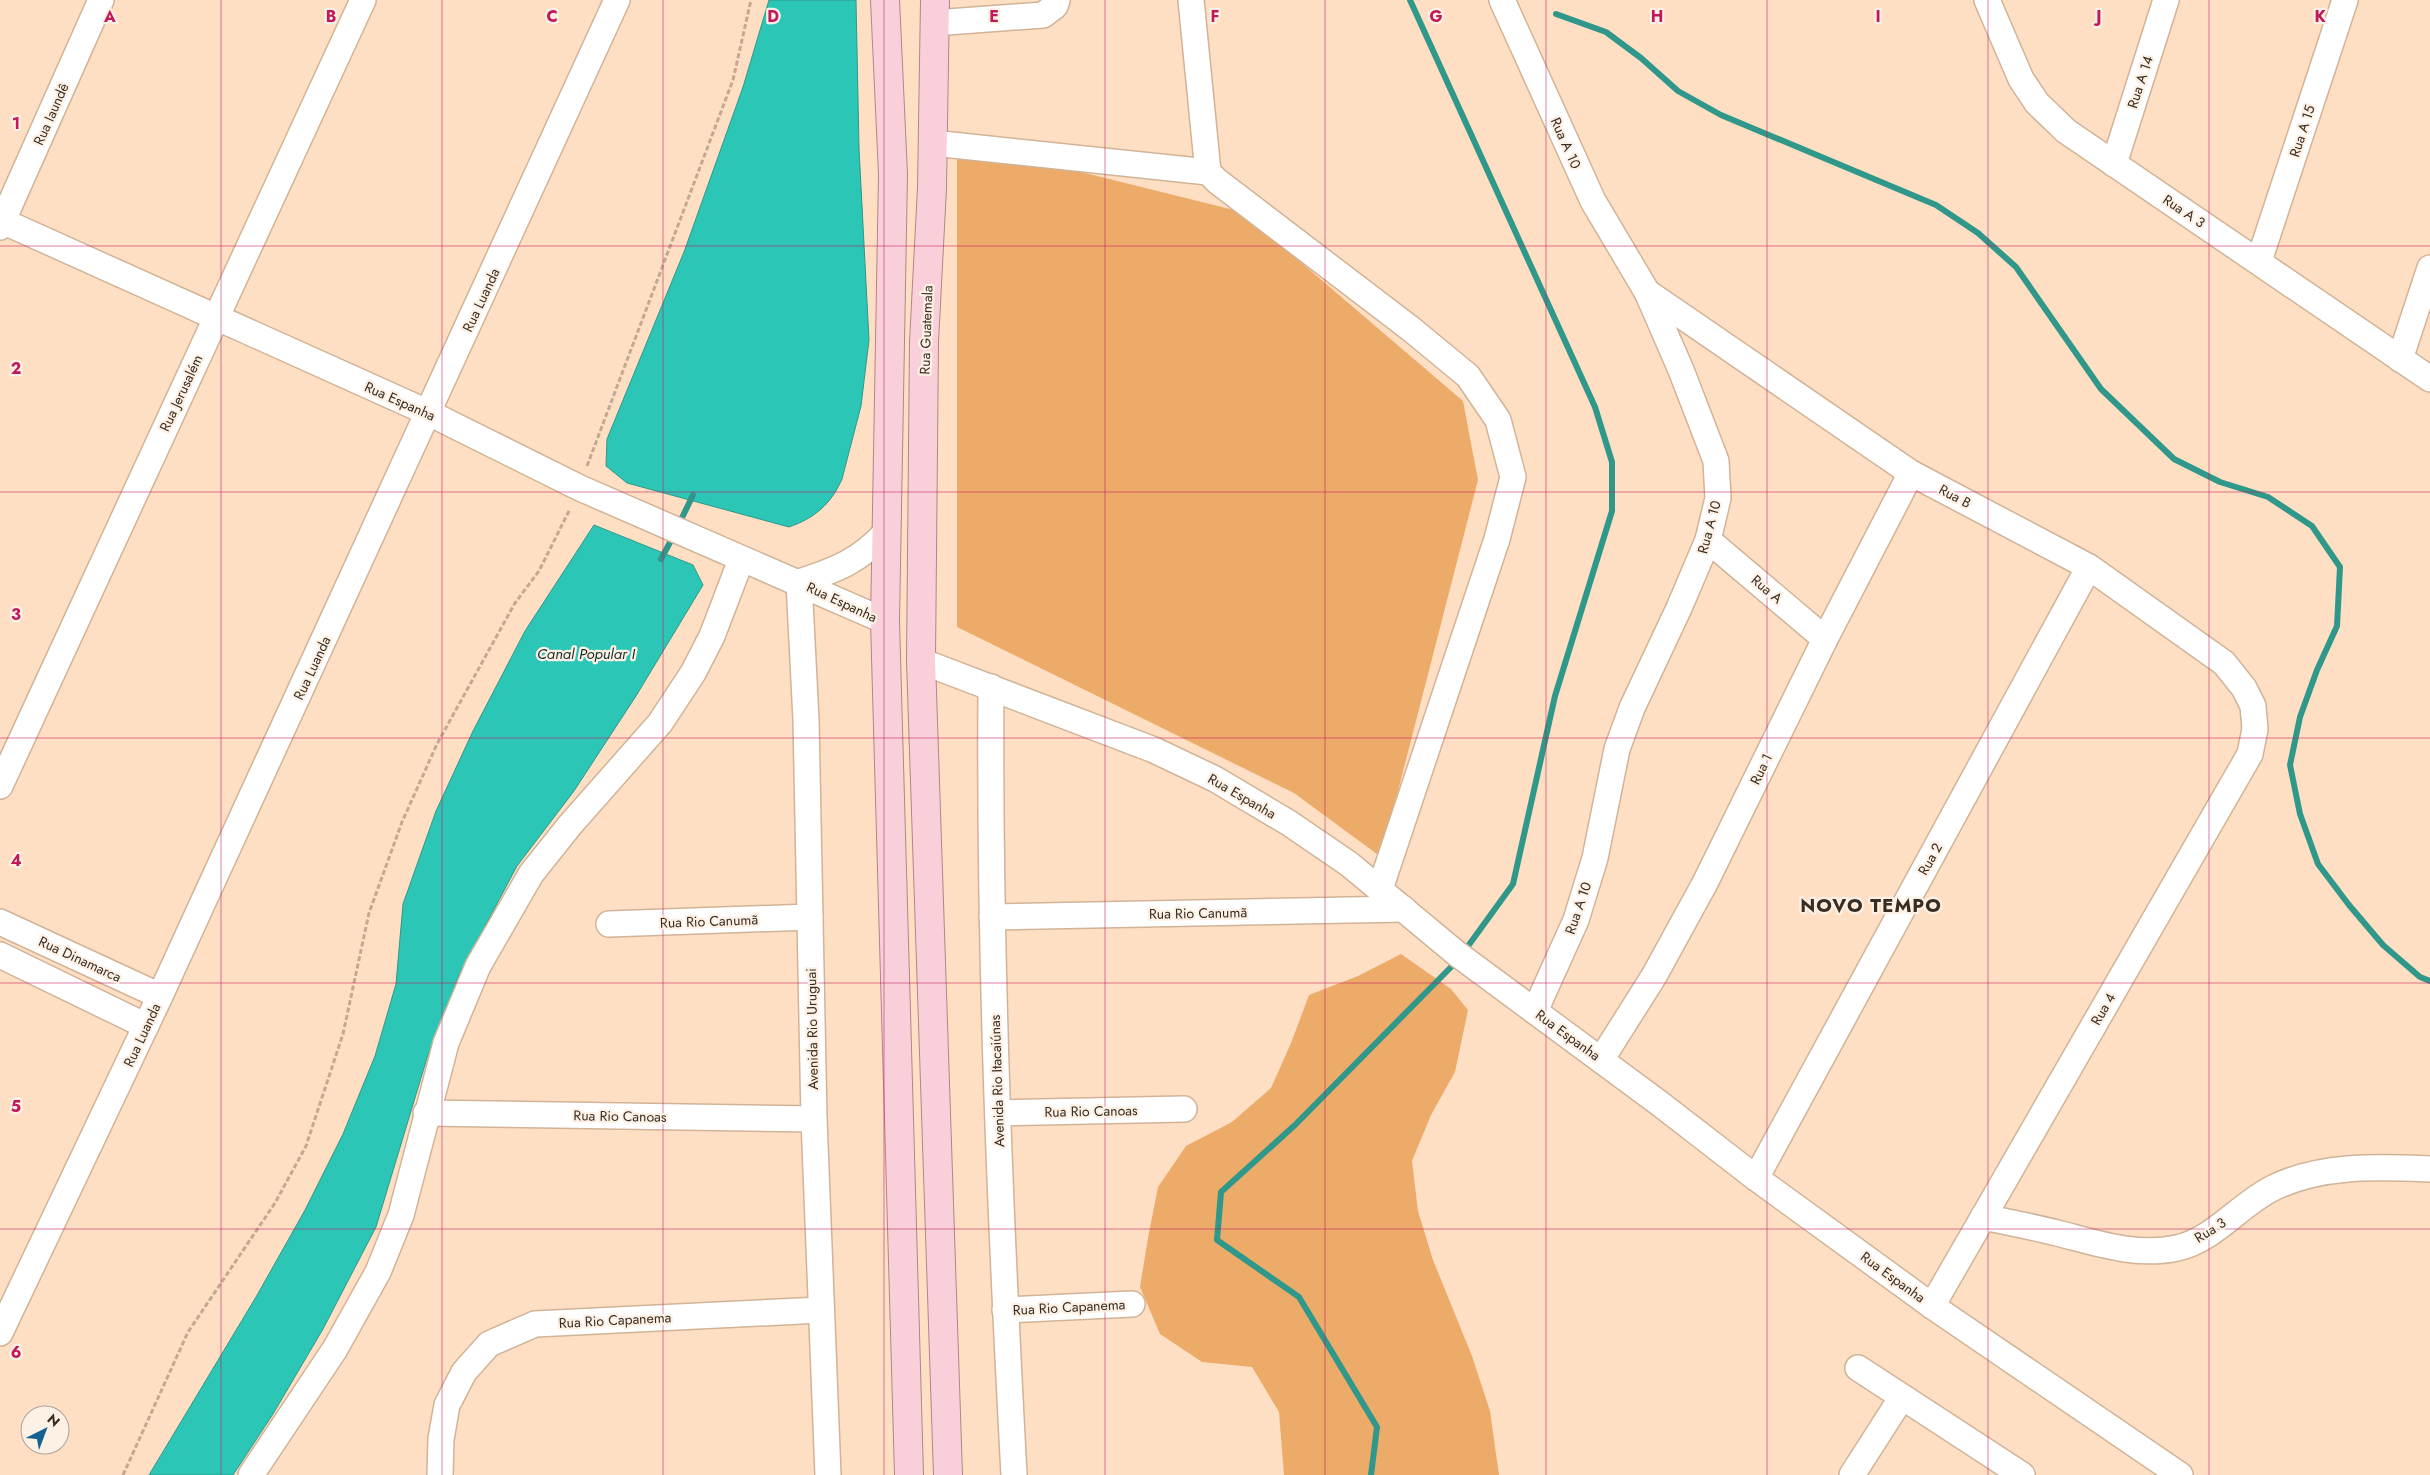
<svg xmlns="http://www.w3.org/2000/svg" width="2430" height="1475" viewBox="0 0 2430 1475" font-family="Jost,sans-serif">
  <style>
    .green { fill: #edab6a }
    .water { fill: #2cc6b6; stroke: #30988a }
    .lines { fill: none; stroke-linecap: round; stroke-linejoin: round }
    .stream { stroke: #30988a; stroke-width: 6 }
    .minor-casing { stroke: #d1b398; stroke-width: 28 }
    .major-casing { stroke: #b38389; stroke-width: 30 }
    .path { stroke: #c2a992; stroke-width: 3; stroke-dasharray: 5 2.5; stroke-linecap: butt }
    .minor { stroke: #fff; stroke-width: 25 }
    .major { stroke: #f9d0d9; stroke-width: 28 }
    .grid { fill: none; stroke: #c2185b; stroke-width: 1; stroke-opacity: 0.55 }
    .labels { text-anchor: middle; stroke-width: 4.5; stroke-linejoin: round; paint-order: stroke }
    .street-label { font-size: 14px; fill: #392d22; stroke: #fdf0e5 }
    .water-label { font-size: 15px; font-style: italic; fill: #162e2b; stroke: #fdf0e5 }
    .district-label { font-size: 19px; font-weight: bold; letter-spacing: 1px; fill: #392d22; stroke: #fdf0e5 }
    .grid-label { font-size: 16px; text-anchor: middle; font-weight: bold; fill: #c2185b; stroke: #fdf0e5; stroke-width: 4.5; stroke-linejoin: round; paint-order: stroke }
  </style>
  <rect width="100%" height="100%" fill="#fedfc3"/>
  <g class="green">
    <path d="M957,153L1081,172L1242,212L1463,401L1478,480L1381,857L1294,793L957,627Z"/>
    <path d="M1401,954L1451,989L1468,1010L1455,1072L1431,1115L1412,1161L1418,1211L1433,1260L1472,1356L1490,1411L1499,1475H1284L1279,1412L1252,1367L1202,1362L1160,1334L1140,1287L1148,1238L1158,1187L1186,1146L1232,1122L1271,1088L1291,1043L1309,995L1358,976Z"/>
  </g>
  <g class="water">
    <path d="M769,0H856L859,148L869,340L861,406L842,479C831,504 815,518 789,527L627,483L606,466L607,439L684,252L743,87Z"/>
    <path d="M594,525L693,565L703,585L636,696L574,791L517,866L459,975L427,1058L376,1227L323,1329L273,1414L233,1475H149L256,1297L305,1210L343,1134L375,1056L396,984L403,904L436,811L473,731L525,631Z"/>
  </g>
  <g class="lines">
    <g class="stream">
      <path d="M1410,0L1595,407L1612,462V511L1555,696L1513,884L1463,953"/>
      <path d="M1556,14L1606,32L1641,58L1678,91L1721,115L1936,205L1978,233L2016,267L2101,389L2174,459L2220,482L2268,497L2312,526L2340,567L2337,626L2317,670L2300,717L2290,765L2300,814L2318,864L2349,905L2383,945L2420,977L2430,981"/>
      <path d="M678,526L693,495"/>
      <path d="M661,559L674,535"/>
      <path d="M1371,1475L1377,1427L1299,1297L1217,1240L1221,1192L1295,1125L1457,961"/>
    </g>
    <defs>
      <g id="minor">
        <path d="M1191,0L1208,172L1217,181L1411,329L1468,376L1498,420L1513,477L1497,539L1380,889"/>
        <path d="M1502,0L1593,201L1647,292L1681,370L1716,461L1718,498L1708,540L1679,608L1632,708L1617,749L1595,858L1576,920L1535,1011"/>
        <path d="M1987,0L2021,79L2037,103L2066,131L2430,379"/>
        <path d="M934,23L1043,15L1055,6L1057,0"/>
        <path d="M933,143L1208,172"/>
        <path d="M2114,164L2166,0"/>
        <path d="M0,220L429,413L580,488L885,621"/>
        <path d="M0,227L101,0"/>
        <path d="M2259,261L2345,0"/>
        <path d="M1647,292L1911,473L2089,567L2224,663L2244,688L2253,706L2255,729L2250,754L1932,1306"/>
        <path d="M2400,359L2430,268"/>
        <path d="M1708,540L1825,639"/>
        <path d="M799,582L806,720L814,1119L828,1475"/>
        <path d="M799,582C836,570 860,561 887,531"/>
        <path d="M921,661L1154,750L1215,779L1289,823L1349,864L1456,953L1659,1103L1756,1178L1932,1306L2180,1475"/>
        <path d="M991,687C989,950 1000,1212 1014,1475"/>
        <path d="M0,786L363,0"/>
        <path d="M992,917L1404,909"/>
        <path d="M0,922L160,996"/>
        <path d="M609,924L810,917"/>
        <path d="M0,955L146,1026"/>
        <path d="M1601,1060L1654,976L1705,883L1825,639L1911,473"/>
        <path d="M426,1113L814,1119"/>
        <path d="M998,1113L1184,1109"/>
        <path d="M1756,1178L2089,567"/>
        <path d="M1983,1217C2008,1222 2033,1227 2057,1233C2097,1243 2136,1257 2177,1248C2214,1240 2240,1204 2273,1188C2321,1164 2378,1167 2430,1169"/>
        <path d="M1005,1310L1132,1304"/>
        <path d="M0,1333L160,996L617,0"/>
        <path d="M1858,1368L2022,1475"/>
        <path d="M251,1475L335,1349L378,1272L401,1215L446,1043L478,966L531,874L570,825L660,723L693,673L712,636L741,560"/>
        <path d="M440,1475L441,1439L447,1405L464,1372L489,1344L535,1324L821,1310"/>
        <path d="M1852,1475L1902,1397"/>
      </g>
      <g id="major">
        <path d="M885,0L893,174L885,621L909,1475"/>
        <path d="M935,0L932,188L924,342L921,661L948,1475"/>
      </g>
    </defs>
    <use href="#minor" class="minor-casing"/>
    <use href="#major" class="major-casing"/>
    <g class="path">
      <path d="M587,466L733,80L751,0"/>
      <path d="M123,1475L188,1332L275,1203L306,1146L343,1034L369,913L402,822L437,744L515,603L539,571L570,509"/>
    </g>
    <use href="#minor" class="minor"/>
    <use href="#major" class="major"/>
  </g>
  <path class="grid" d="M221,0V1475M442,0V1475M663,0V1475M884,0V1475M1105,0V1475M1325,0V1475M1546,0V1475M1767,0V1475M1988,0V1475M2209,0V1475M0,246H2430M0,492H2430M0,738H2430M0,983H2430M0,1229H2430"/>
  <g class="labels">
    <g class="street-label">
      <text transform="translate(2140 82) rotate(-72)" y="5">Rua A 14</text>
      <text transform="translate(51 114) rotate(-66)" y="5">Rua Iaundê</text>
      <text transform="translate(2302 131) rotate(-72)" y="5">Rua A 15</text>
      <text transform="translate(1566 143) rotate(66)" y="5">Rua A 10</text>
      <text transform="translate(2184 211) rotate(34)" y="5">Rua A 3</text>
      <text transform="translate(481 300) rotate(-65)" y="5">Rua Luanda</text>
      <text transform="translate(926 330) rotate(-88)" y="5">Rua Guatemala</text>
      <text transform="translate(181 393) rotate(-65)" y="5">Rua Jerusalém</text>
      <text transform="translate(400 401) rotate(24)" y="5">Rua Espanha</text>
      <text transform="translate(1955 496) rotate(28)" y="5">Rua B</text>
      <text transform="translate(1709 527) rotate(-75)" y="5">Rua A 10</text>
      <text transform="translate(1767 589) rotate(40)" y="5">Rua A</text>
      <text transform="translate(842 602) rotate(25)" y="5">Rua Espanha</text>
      <text transform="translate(312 668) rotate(-65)" y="5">Rua Luanda</text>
      <text transform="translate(1761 769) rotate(-64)" y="5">Rua 1</text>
      <text transform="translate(1242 796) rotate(30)" y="5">Rua Espanha</text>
      <text transform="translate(1930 859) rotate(-61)" y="5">Rua 2</text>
      <text transform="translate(1578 908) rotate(-71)" y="5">Rua A 10</text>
      <text transform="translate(1198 913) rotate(-1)" y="5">Rua Rio Canumã</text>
      <text transform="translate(709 921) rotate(-2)" y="5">Rua Rio Canumã</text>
      <text transform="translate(80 959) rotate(25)" y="5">Rua Dinamarca</text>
      <text transform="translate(2103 1009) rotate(-60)" y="5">Rua 4</text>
      <text transform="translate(812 1029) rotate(-91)" y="5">Avenida Rio Uruguai</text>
      <text transform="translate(142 1035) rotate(-65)" y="5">Rua Luanda</text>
      <text transform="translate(1568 1035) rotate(36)" y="5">Rua Espanha</text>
      <text transform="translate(997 1081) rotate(-92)" y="5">Avenida Rio Itacaiúnas</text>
      <text transform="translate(1091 1111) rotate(-1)" y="5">Rua Rio Canoas</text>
      <text transform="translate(620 1116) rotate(1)" y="5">Rua Rio Canoas</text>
      <text transform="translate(2210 1230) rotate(-32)" y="5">Rua 3</text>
      <text transform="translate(1893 1277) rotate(36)" y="5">Rua Espanha</text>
      <text transform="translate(1069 1307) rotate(-3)" y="5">Rua Rio Capanema</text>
      <text transform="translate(615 1320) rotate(-3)" y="5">Rua Rio Capanema</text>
    </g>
    <g class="water-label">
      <text x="586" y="659">Canal Popular I</text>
    </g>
    <g class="district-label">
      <text x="1871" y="912">NOVO TEMPO</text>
    </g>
  </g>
  <g class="grid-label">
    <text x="110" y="22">A</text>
    <text x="331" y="22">B</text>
    <text x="552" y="22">C</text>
    <text x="773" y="22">D</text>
    <text x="994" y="22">E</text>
    <text x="1215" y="22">F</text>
    <text x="1436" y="22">G</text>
    <text x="1657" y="22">H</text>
    <text x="1878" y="22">I</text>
    <text x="2099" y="22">J</text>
    <text x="2320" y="22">K</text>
    <text x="16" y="129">1</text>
    <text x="16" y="374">2</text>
    <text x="16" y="620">3</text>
    <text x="16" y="866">4</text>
    <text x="16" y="1112">5</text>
    <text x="16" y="1358">6</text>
  </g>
  <g transform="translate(45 1430) rotate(42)"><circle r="24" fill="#fdf0e5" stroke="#afa297"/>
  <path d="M0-4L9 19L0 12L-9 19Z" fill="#156194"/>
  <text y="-8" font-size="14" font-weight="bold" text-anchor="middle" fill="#392d22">N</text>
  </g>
</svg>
